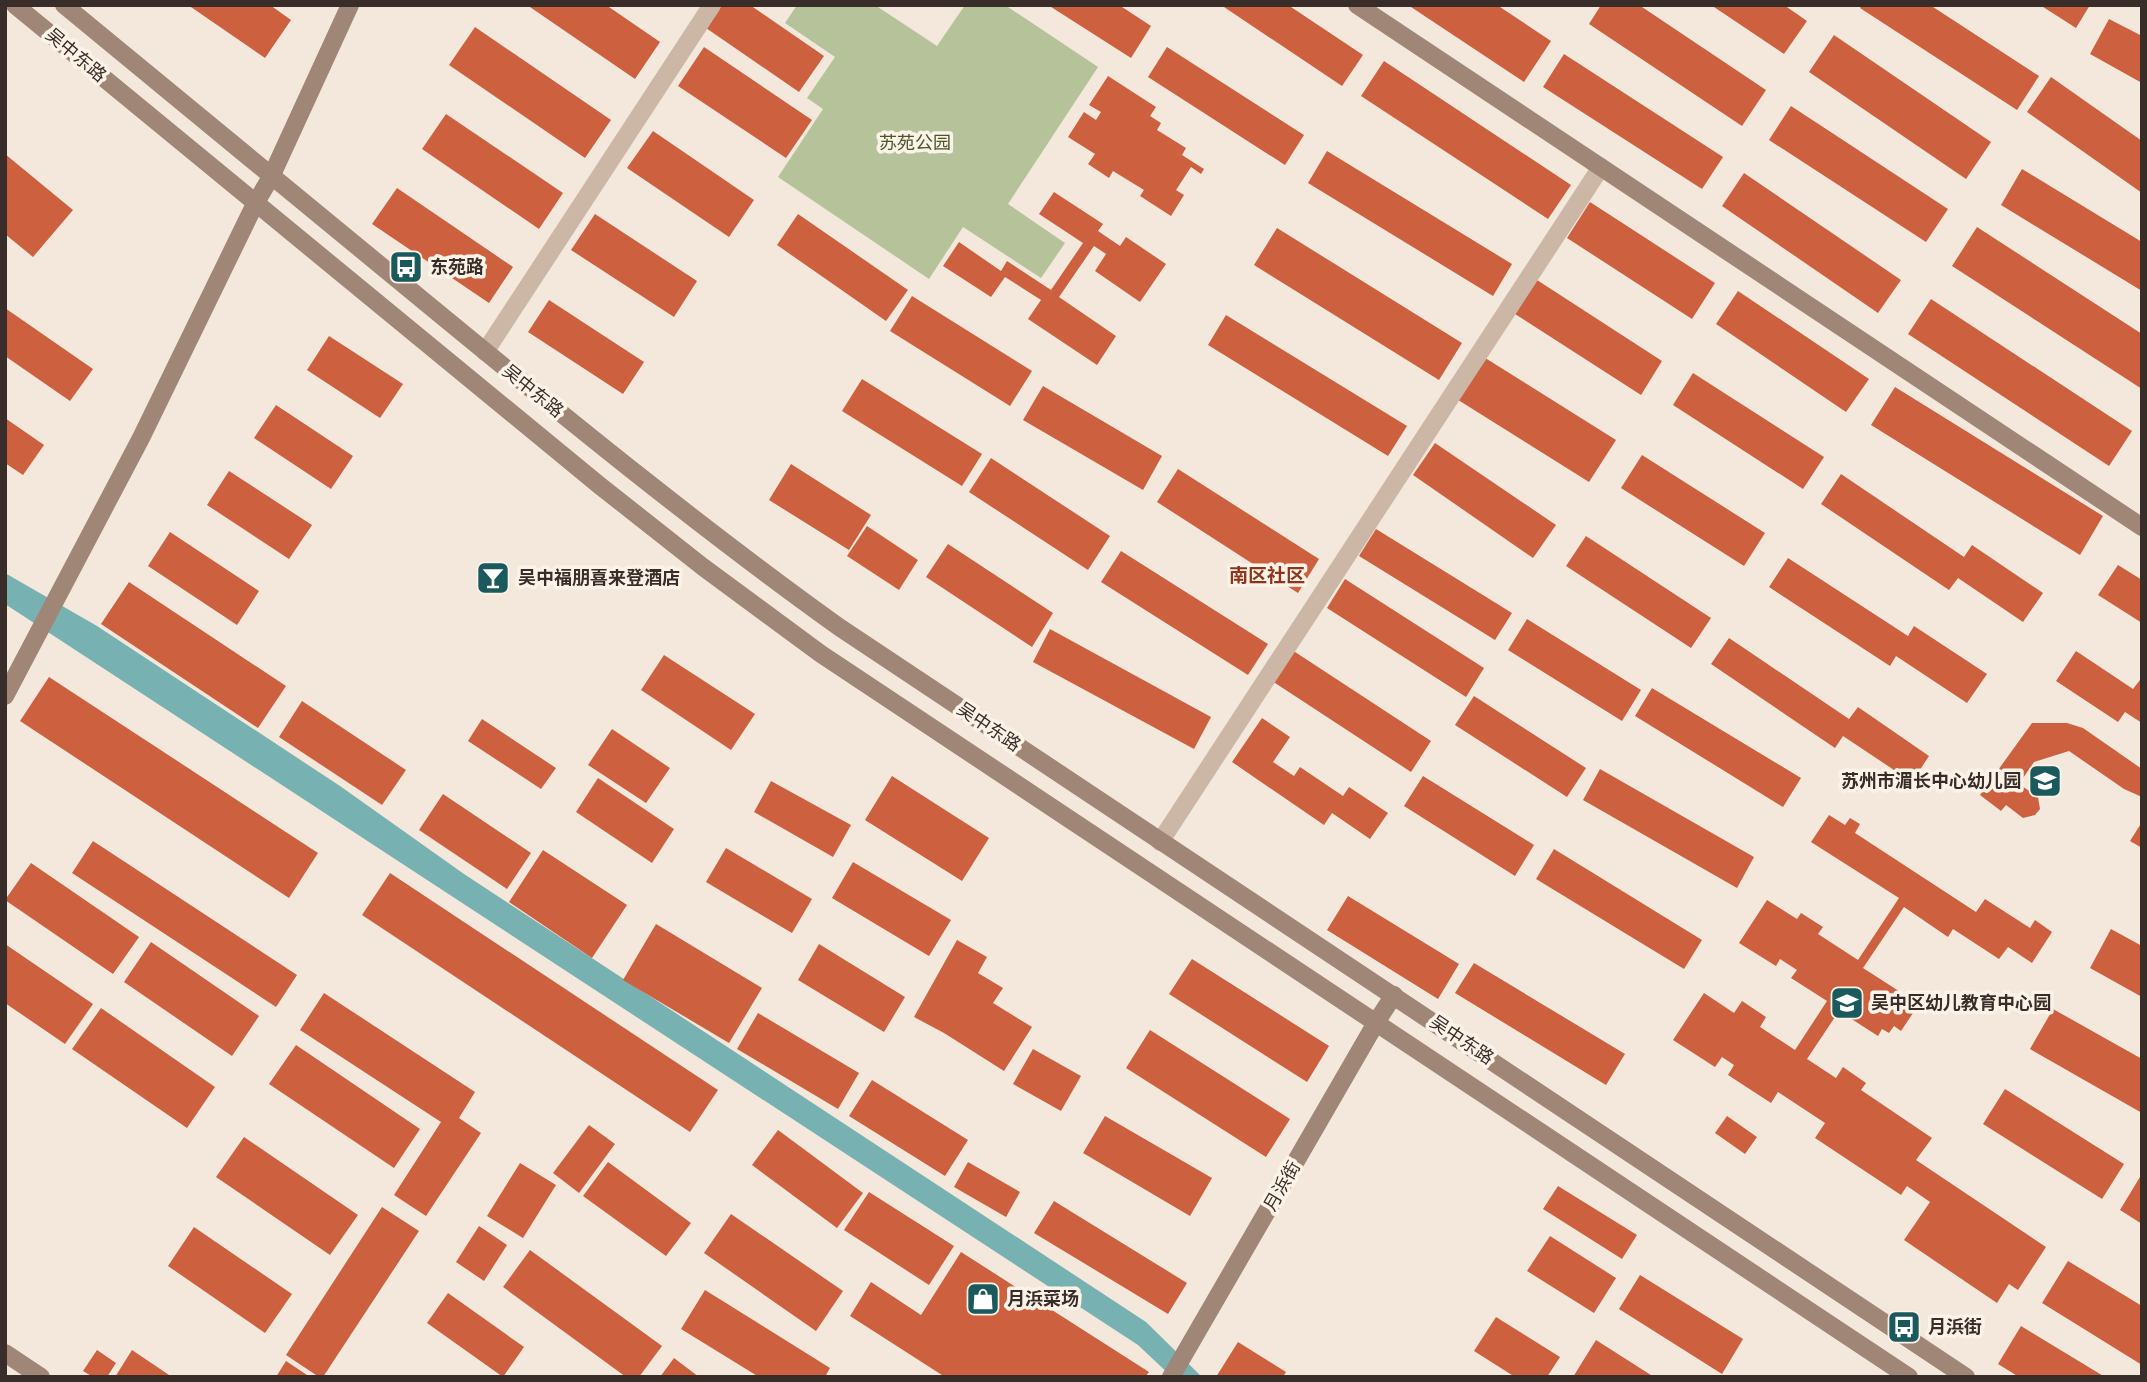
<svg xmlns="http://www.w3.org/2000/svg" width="2147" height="1382" viewBox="0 0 2147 1382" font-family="'Fira Sans Condensed','Noto Sans SC',sans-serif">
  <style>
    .green { fill: #b6c39a }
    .water { fill: #78b1b2 }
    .building { fill: #cd603f }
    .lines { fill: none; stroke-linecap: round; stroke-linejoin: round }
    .street { stroke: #ccb7a6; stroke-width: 18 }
    .secondary { stroke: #a08677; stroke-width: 18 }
    .labels { text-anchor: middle; stroke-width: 7; stroke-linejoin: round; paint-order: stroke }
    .street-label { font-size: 18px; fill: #382d28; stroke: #fbf2e8 }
    .park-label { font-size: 18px; fill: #48582a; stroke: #fbf2e8 }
    .poi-label { font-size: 18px; font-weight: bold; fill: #382d28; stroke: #fbf2e8; text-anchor: start }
    .neighbourhood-label { font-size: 19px; font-weight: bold; fill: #8c351b; stroke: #fbf2e8 }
  </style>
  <rect width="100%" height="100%" fill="#f3e8db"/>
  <path class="green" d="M797,5H875L937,46L965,5H1005L1098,67L1008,204L1065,243L1041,278L963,227L929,279L778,177L823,109L807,98L835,57L785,23Z"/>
  <path class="water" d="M5,573L97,626L340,786L464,874L1146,1322L1202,1377H1172L1138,1345L5,604Z"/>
  <g class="building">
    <path d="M188,5H270L291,20L265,58Z"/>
    <path d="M527,5H606L660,42L635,79Z"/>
    <path d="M722,5H750L824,56L799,92L706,28Z"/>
    <path d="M1048,5H1119L1151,26L1131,58Z"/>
    <path d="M1221,5H1288L1363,55L1342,86Z"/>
    <path d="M1408,5H1497L1551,41L1524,82Z"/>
    <path d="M1601,5H1639L1766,90L1742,126L1589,24Z"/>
    <path d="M1711,5H1784L1807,21L1784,54Z"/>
    <path d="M1862,5H1930L2039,76L2017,110L1860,8Z"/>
    <path d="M2040,5H2090L2076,28Z"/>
    <path d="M2109,19L2142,36V83L2090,54Z"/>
    <path d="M475,27L611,120L585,158L449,65Z"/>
    <path d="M1834,35L1991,142L1966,179L1809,72Z"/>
    <path d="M704,47L812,120L786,158L678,86Z"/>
    <path d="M1167,47L1304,135L1285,165L1148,77Z"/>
    <path d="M1564,54L1723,157L1702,189L1543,87Z"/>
    <path d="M1384,61L1571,185L1548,219L1361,96Z"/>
    <path d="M1108,76L1156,107L1150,116L1161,123L1157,130L1186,148L1182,155L1204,169L1201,174L1191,167L1176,190L1184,195L1171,216L1140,196L1144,190L1113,171L1109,178L1088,164L1095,154L1068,137L1084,112L1096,120L1101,112L1089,105Z"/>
    <path d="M2051,77L2142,141V193L2027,112Z"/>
    <path d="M1791,106L1948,209L1926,242L1769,140Z"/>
    <path d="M446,114L563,193L539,229L422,149Z"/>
    <path d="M653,131L754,200L729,237L627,168Z"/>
    <path d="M1327,151L1512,264L1493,296L1308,183Z"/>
    <path d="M5,154L73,210L33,257L5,234Z"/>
    <path d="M2022,169L2142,242V291L2001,205Z"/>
    <path d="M1744,173L1901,280L1878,313L1722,206Z"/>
    <path d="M397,188L513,267L489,303L372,224Z"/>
    <path d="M1054,192L1103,224L1098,231L1120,246L1126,237L1166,264L1140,302L1095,271L1106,254L1094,246L1059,297L1116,336L1097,365L1028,319L1041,300L1005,277L991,297L943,266L959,242L1001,271L1007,261L1051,290L1083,243L1039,214Z"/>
    <path d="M1590,202L1715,283L1692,319L1567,238Z"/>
    <path d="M595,214L697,281L674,317L571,250Z"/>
    <path d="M798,214L908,290L886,321L777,245Z"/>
    <path d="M1977,227L2142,334V389L1952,266Z"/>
    <path d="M1277,228L1462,343L1439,380L1254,265Z"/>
    <path d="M1537,280L1662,361L1641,395L1515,314Z"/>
    <path d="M1738,291L1869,379L1846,412L1716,324Z"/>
    <path d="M912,296L1032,371L1010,406L890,331Z"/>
    <path d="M1931,299L2132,431L2109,466L1908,334Z"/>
    <path d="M549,300L644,362L623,394L528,332Z"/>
    <path d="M5,308L93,369L70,401L5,356Z"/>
    <path d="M1226,315L1407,426L1388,456L1208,345Z"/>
    <path d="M329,336L403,384L380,418L307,370Z"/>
    <path d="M1482,356L1616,440L1589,482L1455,398Z"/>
    <path d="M1693,373L1824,457L1803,489L1673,405Z"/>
    <path d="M862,379L982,454L962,486L842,411Z"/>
    <path d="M1043,386L1162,456L1143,490L1023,420Z"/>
    <path d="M1895,387L2103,516L2080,555L1871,425Z"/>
    <path d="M276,405L353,456L331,489L254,438Z"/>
    <path d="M5,418L44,445L23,475L5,463Z"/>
    <path d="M1435,443L1556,525L1533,558L1413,475Z"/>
    <path d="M1642,455L1765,533L1744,566L1621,488Z"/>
    <path d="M991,458L1110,536L1088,570L969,492Z"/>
    <path d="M791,464L871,515L849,550L769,500Z"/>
    <path d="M1178,469L1319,559L1298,593L1157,502Z"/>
    <path d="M229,471L312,525L289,559L207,505Z"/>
    <path d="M1841,474L1964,557L1972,545L2043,593L2023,622L1958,578L1949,590L1821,504Z"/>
    <path d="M867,526L918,560L899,590L847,556Z"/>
    <path d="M1376,529L1512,613L1495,640L1359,556Z"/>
    <path d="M170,532L259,591L237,625L148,566Z"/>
    <path d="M1586,536L1711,618L1691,648L1566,566Z"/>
    <path d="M948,544L1053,613L1032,647L926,577Z"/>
    <path d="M1121,551L1268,644L1248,675L1101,582Z"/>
    <path d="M1788,558L1908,636L1914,626L1987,674L1967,703L1896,656L1890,666L1769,587Z"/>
    <path d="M2118,565L2142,580V623L2098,595Z"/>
    <path d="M1345,579L1484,668L1466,697L1327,608Z"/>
    <path d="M129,582L286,686L258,728L101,624Z"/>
    <path d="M1527,619L1641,690L1622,721L1508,650Z"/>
    <path d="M1050,629L1211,717L1194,749L1033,662Z"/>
    <path d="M1729,638L1849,719L1858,707L1929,756L1912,782L1843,736L1835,748L1711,664Z"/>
    <path d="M1292,650L1431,741L1411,772L1272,681Z"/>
    <path d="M2076,651L2133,689L2140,680L2142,681V723L2125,712L2118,722L2056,681Z"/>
    <path d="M664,655L755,714L731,750L641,690Z"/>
    <path d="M49,677L318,853L289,898L20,721Z"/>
    <path d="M1652,688L1801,778L1783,807L1635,716Z"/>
    <path d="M1474,696L1586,768L1567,797L1455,725Z"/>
    <path d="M302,701L406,770L382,805L279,737Z"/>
    <path d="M1262,718L1290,737L1273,762L1294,776L1300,767L1343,796L1349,787L1388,813L1370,839L1332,813L1324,825L1232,762Z"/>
    <path d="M482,719L556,768L541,789L468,741Z"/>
    <path d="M2032,723H2067L2083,728L2142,769V797L2124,789L2069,751L2034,762L2019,784L2038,797L2040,809L2035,815L2023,818L2006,805L2001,811L1980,795Z"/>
    <path d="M612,729L670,768L646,803L588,765Z"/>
    <path d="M1600,769L1754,857L1737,888L1583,800Z"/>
    <path d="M892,776L989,838L962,881L865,820Z"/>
    <path d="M1423,776L1534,845L1515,876L1404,806Z"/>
    <path d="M598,778L674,829L652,863L576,812Z"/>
    <path d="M771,781L851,825L833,857L754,812Z"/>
    <path d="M443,794L531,853L507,889L419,830Z"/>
    <path d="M1829,815L1845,825L1850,818L1860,824L1855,833L1976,912L1985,899L2030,928L2035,920L2052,932L2032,963L2008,947L1999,959L1953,929L1948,937L1904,907L1863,968L1919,1004L1901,1031L1894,1026L1889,1033L1882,1029L1878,1036L1839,1011L1807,1059L1836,1078L1843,1067L1866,1083L1861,1090L1932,1138L1916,1160L2046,1247L2018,1290L2009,1284L1997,1303L1904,1240L1930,1202L1907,1186L1901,1195L1815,1138L1825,1123L1778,1092L1771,1103L1728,1075L1734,1065L1722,1057L1715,1067L1673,1040L1704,993L1734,1013L1742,1001L1766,1017L1760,1027L1795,1050L1827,1001L1791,978L1797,970L1780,959L1776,966L1739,943L1767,900L1797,919L1801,913L1823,927L1818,934L1858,960L1899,898L1811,842Z"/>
    <path d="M2142,822V848L2130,841Z"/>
    <path d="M93,841L297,975L276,1007L72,873Z"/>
    <path d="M726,848L812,899L792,933L706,882Z"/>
    <path d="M1554,849L1702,940L1684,969L1536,879Z"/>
    <path d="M543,850L627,905L592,958L509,902Z"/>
    <path d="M853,862L951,920L929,956L832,898Z"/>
    <path d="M31,863L139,937L113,974L5,900Z"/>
    <path d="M390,873L718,1090L690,1132L362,915Z"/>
    <path d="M1348,896L1459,964L1438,999L1327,930Z"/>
    <path d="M656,924L762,988L729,1043L623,980Z"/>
    <path d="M2111,929L2142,946V997L2090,968Z"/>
    <path d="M957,940L987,957L978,973L1003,988L993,1003L1032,1027L1004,1071L944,1033L914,1017Z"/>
    <path d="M151,942L259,1016L232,1056L124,982Z"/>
    <path d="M5,944L93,1004L65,1044L5,1003Z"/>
    <path d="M819,944L905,997L884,1032L798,980Z"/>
    <path d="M1192,959L1329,1046L1307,1082L1169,994Z"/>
    <path d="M1474,963L1625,1054L1606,1085L1455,993Z"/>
    <path d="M324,993L475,1092L459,1118L481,1133L426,1216L394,1195L441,1122L300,1030Z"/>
    <path d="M101,1008L215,1087L187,1128L72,1049Z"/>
    <path d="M2053,1009L2142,1059V1113L2030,1049Z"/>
    <path d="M758,1013L859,1073L838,1109L737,1049Z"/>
    <path d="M1150,1030L1290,1119L1266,1157L1126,1068Z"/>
    <path d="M296,1045L420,1129L394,1168L269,1084Z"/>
    <path d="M1033,1049L1081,1076L1061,1111L1013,1084Z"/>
    <path d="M872,1080L968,1140L945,1176L849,1116Z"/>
    <path d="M2005,1089L2124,1164L2102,1199L1983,1124Z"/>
    <path d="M1105,1116L1212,1178L1190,1216L1083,1153Z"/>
    <path d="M1727,1116L1757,1137L1745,1154L1715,1133Z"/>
    <path d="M589,1125L615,1144L579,1193L553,1173Z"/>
    <path d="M778,1130L863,1193L837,1228L752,1165Z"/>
    <path d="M244,1137L358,1215L330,1255L216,1177Z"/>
    <path d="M608,1162L691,1223L666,1256L583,1196Z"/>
    <path d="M968,1162L1020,1192L1006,1217L954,1187Z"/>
    <path d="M520,1163L556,1185L523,1238L487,1216Z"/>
    <path d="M2140,1177L2142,1179V1224L2120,1210Z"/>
    <path d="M1558,1186L1637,1235L1622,1259L1543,1209Z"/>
    <path d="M869,1192L954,1246L929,1285L844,1230Z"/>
    <path d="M1054,1201L1187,1283L1168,1314L1034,1233Z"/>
    <path d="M382,1207L419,1231L323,1377H319L286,1355Z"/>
    <path d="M731,1214L843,1291L816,1331L704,1253Z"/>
    <path d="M479,1226L507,1245L484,1281L456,1262Z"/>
    <path d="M194,1227L292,1294L265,1333L168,1266Z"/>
    <path d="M1550,1236L1616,1278L1594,1313L1527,1271Z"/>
    <path d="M530,1250L662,1346L639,1377H626L503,1287Z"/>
    <path d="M961,1252L1149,1372L1145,1377H945L850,1316L871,1282L921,1315Z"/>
    <path d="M2068,1261L2142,1306V1365L2042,1303Z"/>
    <path d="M1640,1275L1743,1339L1722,1374L1619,1309Z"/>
    <path d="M705,1290L830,1368L825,1377H759L681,1329Z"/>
    <path d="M448,1293L524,1347L503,1377L427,1323Z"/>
    <path d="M1496,1317L1560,1357L1547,1377H1515L1474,1351Z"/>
    <path d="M2021,1326L2105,1377H2019L1998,1364Z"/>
    <path d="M1596,1340L1654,1377H1573Z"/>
    <path d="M1238,1342L1286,1372L1283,1377H1216Z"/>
    <path d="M97,1350L116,1363L107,1377H93L83,1371Z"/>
    <path d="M132,1350L172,1377H115Z"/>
    <path d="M674,1358L699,1377H660Z"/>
    <path d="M286,1361L310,1377H276Z"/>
  </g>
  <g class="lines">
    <g class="street">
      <path d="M485,352L712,5"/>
      <path d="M1160,842L1601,167"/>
    </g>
    <g class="secondary">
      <path d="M15,5L599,485L703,567L821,654L1909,1377"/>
      <path d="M64,5C192,111 320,217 448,321C576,426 705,531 839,627L1966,1377"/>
      <path d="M1357,5L2142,527"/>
      <path d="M5,696L141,438L255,204L271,177L350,5"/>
      <path d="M5,1353L41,1377"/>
      <path d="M1171,1377L1377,1021L1394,995"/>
    </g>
  </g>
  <defs>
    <symbol id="bus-square" viewBox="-11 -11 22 22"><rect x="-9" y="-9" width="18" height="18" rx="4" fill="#1a595c" stroke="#fbf2e8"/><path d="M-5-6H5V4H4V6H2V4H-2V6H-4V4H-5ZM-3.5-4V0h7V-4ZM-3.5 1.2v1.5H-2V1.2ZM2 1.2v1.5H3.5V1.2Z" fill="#fff"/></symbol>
    <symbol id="bar-square" viewBox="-11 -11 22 22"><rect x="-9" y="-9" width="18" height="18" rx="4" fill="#1a595c" stroke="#fbf2e8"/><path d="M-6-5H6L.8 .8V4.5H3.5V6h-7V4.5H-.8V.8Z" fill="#fff"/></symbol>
    <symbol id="school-square" viewBox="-11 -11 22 22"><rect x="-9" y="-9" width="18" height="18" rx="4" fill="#1a595c" stroke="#fbf2e8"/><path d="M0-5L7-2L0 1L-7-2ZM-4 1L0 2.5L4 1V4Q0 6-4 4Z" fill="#fff"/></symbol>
    <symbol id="shop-square" viewBox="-11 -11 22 22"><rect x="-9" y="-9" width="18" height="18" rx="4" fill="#1a595c" stroke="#fbf2e8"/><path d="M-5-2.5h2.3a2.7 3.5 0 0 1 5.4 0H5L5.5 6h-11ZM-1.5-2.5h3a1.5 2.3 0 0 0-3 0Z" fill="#fff"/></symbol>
  </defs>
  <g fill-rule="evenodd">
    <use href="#bus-square" x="387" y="248" width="38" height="38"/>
    <use href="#bar-square" x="474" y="559" width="38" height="38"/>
    <use href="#school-square" x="2026" y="762" width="38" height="38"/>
    <use href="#school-square" x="1828" y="984" width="38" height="38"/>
    <use href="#shop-square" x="964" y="1280" width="38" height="38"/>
    <use href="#bus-square" x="1885" y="1308" width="38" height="38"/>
  </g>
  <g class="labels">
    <g class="street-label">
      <text transform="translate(76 55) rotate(40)" y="6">吴中东路</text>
      <text transform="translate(533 391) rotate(39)" y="6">吴中东路</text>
      <text transform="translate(989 727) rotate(34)" y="6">吴中东路</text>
      <text transform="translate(1462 1040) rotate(34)" y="6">吴中东路</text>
      <text transform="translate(1282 1186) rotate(-60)" y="6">月浜街</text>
    </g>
    <g class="park-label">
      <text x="915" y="149">苏苑公园</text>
    </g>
    <g class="poi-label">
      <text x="430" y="273">东苑路</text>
      <text x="518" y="584">吴中福朋喜来登酒店</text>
      <text x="2021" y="787" text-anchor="end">苏州市湄长中心幼儿园</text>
      <text x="1871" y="1009">吴中区幼儿教育中心园</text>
      <text x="1007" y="1305">月浜菜场</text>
      <text x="1928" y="1333">月浜街</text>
    </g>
    <g class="neighbourhood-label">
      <text x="1267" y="582">南区社区</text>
    </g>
  </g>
  <rect width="2147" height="1382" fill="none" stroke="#382d28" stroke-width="14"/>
</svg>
